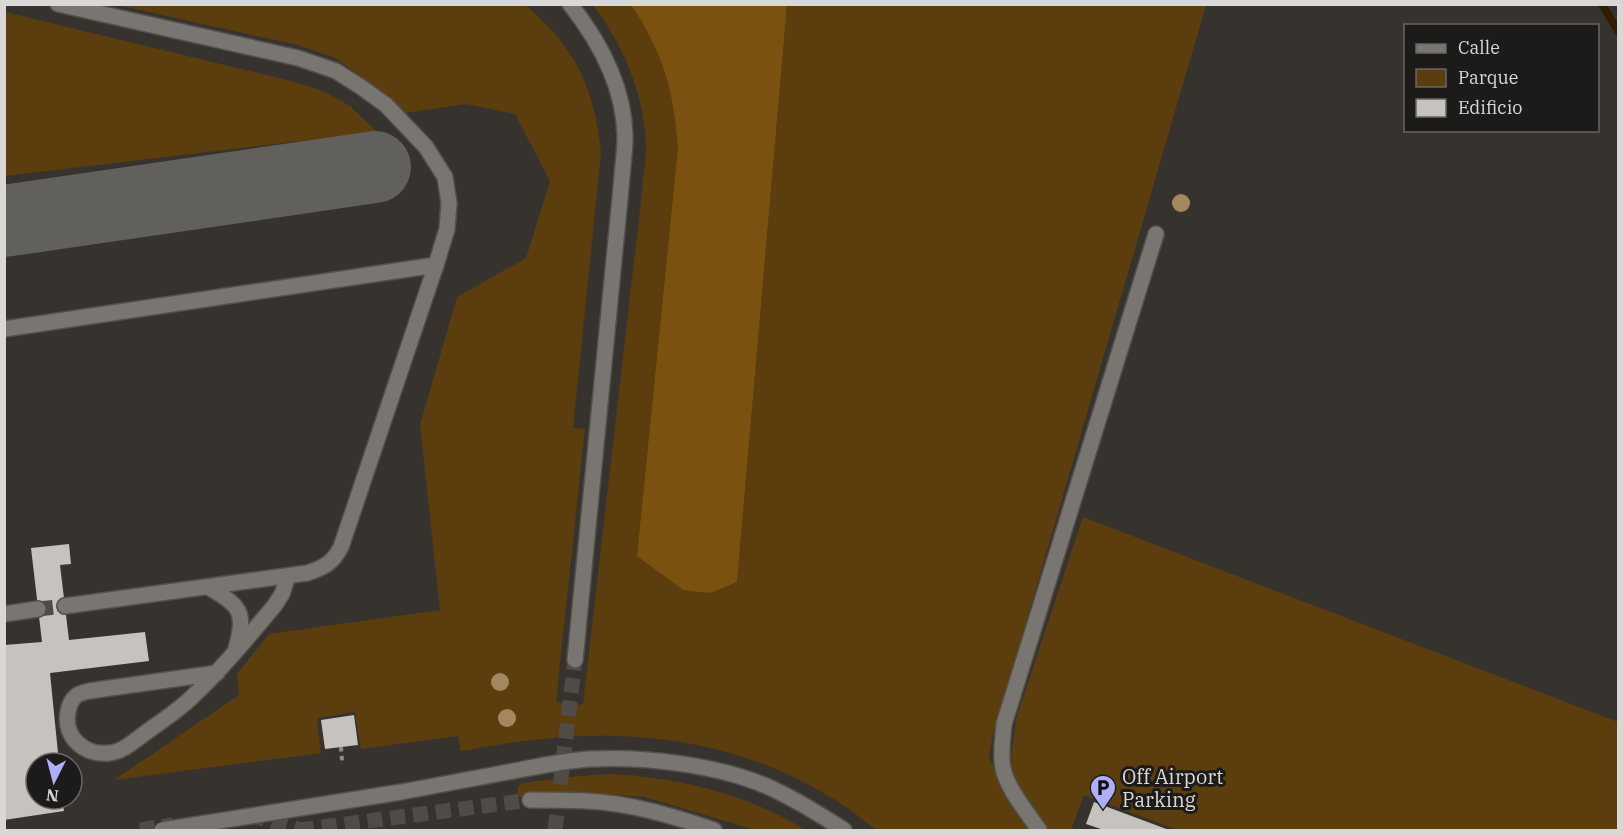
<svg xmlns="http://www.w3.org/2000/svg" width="1623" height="835" viewBox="0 0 1623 835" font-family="'IBM Plex Serif',serif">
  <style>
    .green { fill: #5c3d0e }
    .forest { fill: #7b510f }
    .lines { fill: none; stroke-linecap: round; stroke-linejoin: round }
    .stream { stroke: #311c00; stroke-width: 8 }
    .taxiway { stroke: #62605c; stroke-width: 72 }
    .building { fill: #c6c2bd }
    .minor-tunnel { stroke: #4f4c48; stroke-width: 15; stroke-dasharray: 15 8; stroke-linecap: butt }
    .minor-casing { stroke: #52504c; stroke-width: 18 }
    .path { stroke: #8e8c89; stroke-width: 4; stroke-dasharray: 4.5 4.5; stroke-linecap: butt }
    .minor { stroke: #797571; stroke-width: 15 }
    .minor-bridge-casing { stroke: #52504c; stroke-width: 18; stroke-linecap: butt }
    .minor-bridge { stroke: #797571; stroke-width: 15 }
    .tree { fill: #a38761 }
    .labels { text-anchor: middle; stroke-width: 6; stroke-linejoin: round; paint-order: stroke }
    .poi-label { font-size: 20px; fill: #dad8d6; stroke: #1c1b19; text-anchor: start }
  </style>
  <rect width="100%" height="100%" fill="#36332f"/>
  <g class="green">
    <path d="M631,4L655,44L665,70L676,115L710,593L737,581L787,5H1206L992,739L989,758L1028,830H876C779,749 657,725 533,740C509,742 485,747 461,751L458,736L361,749L355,712L317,718L321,753L114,780L239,695L237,674L269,634L440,610L420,425L457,297L526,258L550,181L515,114L466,104L405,113L368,81L335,58L298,45L118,5H525C575,46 595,89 601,153L573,428L585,429L556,701C565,705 574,706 583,704L642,192C643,177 646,161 646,146C645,96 623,44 593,5Z"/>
    <path d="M5,12L295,82L323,91L350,106L377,132L5,176Z"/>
    <path d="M1083,517L1618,722V830H1178L1084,795L1072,827L1073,830H1046L1019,789L1012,771L1011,758L1016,719Z"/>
    <path d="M611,774C679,778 746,793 805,830H755L645,797L577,792L517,797L518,787L522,783L579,776Z"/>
  </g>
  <path class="forest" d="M631,5H787L737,582L710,593L683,590L637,556L678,148C674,91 663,52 631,5Z"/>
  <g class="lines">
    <path class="stream" d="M1602,4L1618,31"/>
    <path class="taxiway" d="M4,221L375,167"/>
  </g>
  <g class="building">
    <path d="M69,544L71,564L60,565L69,640L145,632L149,661L50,673L59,763H36V799H62L64,811L4,820V645L42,642L31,548Z"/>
    <path d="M354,715L358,745L325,749L321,720Z"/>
    <path d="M1094,802L1169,830H1104L1086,824Z"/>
  </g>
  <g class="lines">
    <g class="minor-tunnel">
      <path d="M38,609L65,606"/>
      <path d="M250,815L301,830"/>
      <path d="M140,830L173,825"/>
      <path d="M299,830L530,800"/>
      <path d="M555,830L575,660"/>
    </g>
    <defs>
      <g id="minor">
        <path d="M58,4L298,58L336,71L361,87L386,105L426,147L445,177L449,203L447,229L436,265L341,547C333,563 323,568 307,573L65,606"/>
        <path d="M570,4C600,42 624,86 625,136C625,153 622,171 621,188L575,660"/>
        <path d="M4,329L436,265"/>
        <path d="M208,587C239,605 247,611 236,648"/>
        <path d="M4,614L38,609"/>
        <path d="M217,673L89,691C85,692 79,693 76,696C71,700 69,706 68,712C63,737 85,756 109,753C124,752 136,739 148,731C163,720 179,710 192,697C222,669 248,637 275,605L282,594L288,576"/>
        <path d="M503,773C531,768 560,761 589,759C645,756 721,765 773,789C798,801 821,815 844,830"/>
        <path d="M530,800C549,800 568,800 587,801C630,803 673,816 714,830"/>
        <path d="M1039,830C1028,813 1007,789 1003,768C1000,754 1003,738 1004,724L1156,234"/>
      </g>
    </defs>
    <use href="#minor" class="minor-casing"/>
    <path class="path" d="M341,747L342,761"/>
    <use href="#minor" class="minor"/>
    <defs>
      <path id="minor-bridge" d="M162,830L401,792L503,773"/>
    </defs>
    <use href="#minor-bridge" class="minor-bridge-casing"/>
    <use href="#minor-bridge" class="minor-bridge"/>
  </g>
  <g class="tree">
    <circle cx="1181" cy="203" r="9"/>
    <circle cx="500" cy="682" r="9"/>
    <circle cx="507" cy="718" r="9"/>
  </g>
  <defs>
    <symbol id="parking-pin" viewBox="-11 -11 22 30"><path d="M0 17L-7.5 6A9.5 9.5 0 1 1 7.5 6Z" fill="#adaffb" stroke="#1c1b19"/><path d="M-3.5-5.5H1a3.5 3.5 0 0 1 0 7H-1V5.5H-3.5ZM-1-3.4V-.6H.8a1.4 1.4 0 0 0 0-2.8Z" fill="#111"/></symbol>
  </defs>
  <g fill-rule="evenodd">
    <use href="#parking-pin" x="1088" y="773" width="30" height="40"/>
  </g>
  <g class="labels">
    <g class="poi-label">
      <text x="1122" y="784">Off Airport<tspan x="1122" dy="23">Parking</tspan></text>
    </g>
  </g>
  <rect width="1623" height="835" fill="none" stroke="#dad8d6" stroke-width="12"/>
  <rect x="1404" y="24" width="195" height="108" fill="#1c1b19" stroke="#686765" stroke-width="1.5"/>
  <rect x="1416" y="44" width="30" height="9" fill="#797571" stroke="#686765" stroke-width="1.5"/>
  <text x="1458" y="54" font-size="18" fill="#dad8d6">Calle</text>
  <rect x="1416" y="69" width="30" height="18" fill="#5c3d0e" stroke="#686765" stroke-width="1.5"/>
  <text x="1458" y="84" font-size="18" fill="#dad8d6">Parque</text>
  <rect x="1416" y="99" width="30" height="18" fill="#c6c2bd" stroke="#686765" stroke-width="1.5"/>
  <text x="1458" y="114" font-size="18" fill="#dad8d6">Edificio</text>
  <g transform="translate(54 781) rotate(186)"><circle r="28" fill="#1c1b19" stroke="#686765" stroke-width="1.5"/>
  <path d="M0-4.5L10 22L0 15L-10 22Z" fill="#adaffb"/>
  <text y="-9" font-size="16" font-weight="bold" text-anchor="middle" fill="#dad8d6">N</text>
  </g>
</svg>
